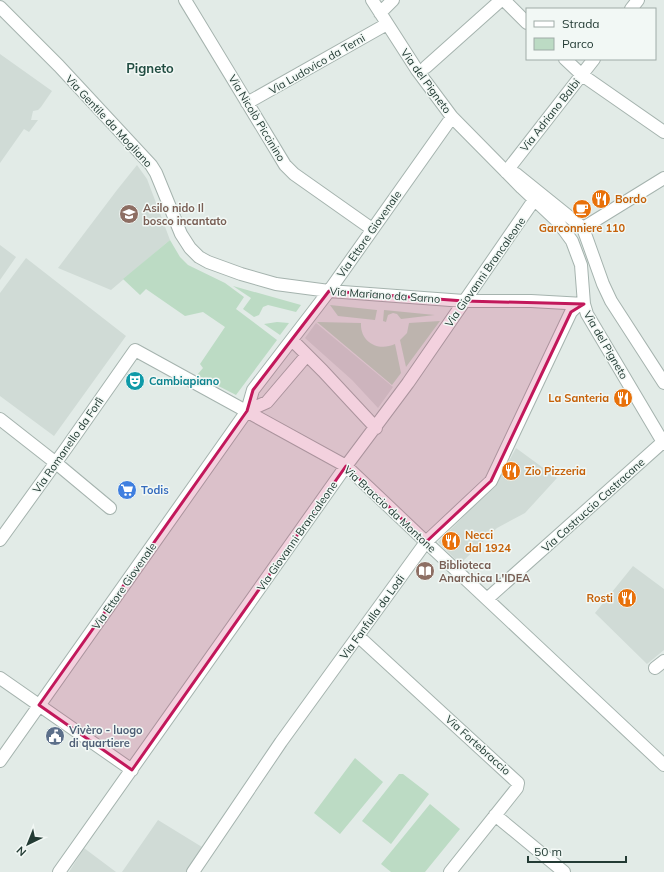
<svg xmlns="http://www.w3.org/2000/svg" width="664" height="872" font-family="Mulish,sans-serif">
  <rect width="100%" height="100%" fill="#e2ebe7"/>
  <!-- built -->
  <path fill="#d0dbd6" d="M0,54L52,91L41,107L38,110L33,111L31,120H38L29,132L24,129L0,163Z
    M137,165L147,179L170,240L111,290L58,268L117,190Z
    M0,245L16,257L0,280Z
    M26,258L126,336L54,436L0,396V293Z
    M316,323L393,387L378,408L352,380L305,338Z
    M516,448L557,478L525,513L497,528L460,564L438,542L497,483Z
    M633,566L664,589V650L647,664L595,613Z
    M158,820L202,847L186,872H122Z
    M84,848L116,872H69Z"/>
  <!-- green -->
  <path fill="#bcdbc4" d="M170,240L180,257L188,265L225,283L244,297L236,309L277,340L236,395L197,375L203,368L200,364L225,327L203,312L185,316L146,289L140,295L123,279Z
    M233,286L301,305L296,312L268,305L263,307L259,315L254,317L243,309L251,298Z
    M330,305L377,310L375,320L338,316Z
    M384,310L435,315L401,319L397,314L393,313L388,315L386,322L383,321Z
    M440,321L406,367L400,340L407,333L409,323Z
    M277,322L289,323L280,335L264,324Z
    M317,322L361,323C360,342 378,352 395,344L401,373L392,385Z
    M355,758L383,782L340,834L314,813Z
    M399,774H403L429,794L391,844L362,821Z
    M430,804L460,829L425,872H391L381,864Z"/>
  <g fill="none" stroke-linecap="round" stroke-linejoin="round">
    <defs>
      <path id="minor" d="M185,0L285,165L294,174L372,229
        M372,0L417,70L452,117L522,188L557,221L564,230L572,241L581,265L584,304L587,314L664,444
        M504,0L527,23
        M0,7L59,66L151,165L156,173L181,234L190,248L199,257L208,262L241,274L276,284L329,291L464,301H531L584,304
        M631,9L638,0
        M380,13L393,0
        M565,59L582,75L664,132
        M594,59L506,172L516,174L583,228L603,284L611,301L664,383
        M426,67L501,0
        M247,103L387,24
        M583,228L664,178
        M292,340L323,371L376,428
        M247,411L267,402L307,355
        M0,419L56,463L110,508
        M0,540L67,447L135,350L346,466L426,542L664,765
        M487,599L664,441
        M358,636L518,783L517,788L450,872
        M655,668L664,661
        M0,678L132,770
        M0,761L247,411L253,390L329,291L452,117
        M495,815L564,872
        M59,872L346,466L408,383L534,200
        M193,872L281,742L426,542L491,481L571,312L576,307L584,304"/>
    </defs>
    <!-- minor casing -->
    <use href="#minor" stroke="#a5b3ae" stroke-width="14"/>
    <!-- minor -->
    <use href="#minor" stroke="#fff" stroke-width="12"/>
  </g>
  <!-- marked area -->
  <path fill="#c2185b" fill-opacity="0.2" stroke="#c2185b" stroke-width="3" stroke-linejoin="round" d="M329,291L464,301L584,304L571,312L491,481L426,542L346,466L132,770L39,705L247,411L253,390Z"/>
  <!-- icons -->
  <defs>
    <symbol id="restaurant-disc" viewBox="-11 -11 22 22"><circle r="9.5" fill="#e8710a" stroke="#f2f8f5"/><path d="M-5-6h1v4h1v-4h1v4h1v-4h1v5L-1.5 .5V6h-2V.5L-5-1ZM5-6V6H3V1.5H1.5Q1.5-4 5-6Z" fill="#fff"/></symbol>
    <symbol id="cafe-disc" viewBox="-11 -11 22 22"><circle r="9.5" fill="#e8710a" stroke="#f2f8f5"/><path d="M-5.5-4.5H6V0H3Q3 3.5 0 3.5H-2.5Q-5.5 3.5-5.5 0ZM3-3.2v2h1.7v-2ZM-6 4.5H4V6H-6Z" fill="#fff"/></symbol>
    <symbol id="school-disc" viewBox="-11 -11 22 22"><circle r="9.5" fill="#8d6e63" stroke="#f2f8f5"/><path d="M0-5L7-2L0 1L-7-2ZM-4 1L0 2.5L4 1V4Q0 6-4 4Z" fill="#fff"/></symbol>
    <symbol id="theatre-disc" viewBox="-11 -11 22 22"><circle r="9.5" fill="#0f9aa8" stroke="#f2f8f5"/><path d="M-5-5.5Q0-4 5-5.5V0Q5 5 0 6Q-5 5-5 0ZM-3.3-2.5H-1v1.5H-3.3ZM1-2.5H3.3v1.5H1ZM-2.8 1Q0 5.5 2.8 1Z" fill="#fff"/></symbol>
    <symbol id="supermarket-disc" viewBox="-11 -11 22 22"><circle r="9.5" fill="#3f7fe0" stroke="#f2f8f5"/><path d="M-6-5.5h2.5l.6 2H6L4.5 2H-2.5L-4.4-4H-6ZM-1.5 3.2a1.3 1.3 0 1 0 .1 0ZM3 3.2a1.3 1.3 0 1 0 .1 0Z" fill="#fff"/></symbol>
    <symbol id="library-disc" viewBox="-11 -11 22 22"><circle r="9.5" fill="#8d6e63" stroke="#f2f8f5"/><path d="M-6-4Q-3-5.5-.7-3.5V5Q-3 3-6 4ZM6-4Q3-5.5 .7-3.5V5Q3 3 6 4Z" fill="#fff"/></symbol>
    <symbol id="civic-disc" viewBox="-11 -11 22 22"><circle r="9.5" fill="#5c6f8a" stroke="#f2f8f5"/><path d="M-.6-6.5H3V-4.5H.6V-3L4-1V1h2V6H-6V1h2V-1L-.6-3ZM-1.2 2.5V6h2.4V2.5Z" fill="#fff"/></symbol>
  </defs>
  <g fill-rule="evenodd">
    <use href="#restaurant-disc" x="590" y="188" width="22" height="22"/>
    <use href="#cafe-disc" x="571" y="198" width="22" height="22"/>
    <use href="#school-disc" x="118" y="203" width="22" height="22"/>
    <use href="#theatre-disc" x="124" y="370" width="22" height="22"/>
    <use href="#restaurant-disc" x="612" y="387" width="22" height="22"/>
    <use href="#restaurant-disc" x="500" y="460" width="22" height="22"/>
    <use href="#supermarket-disc" x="116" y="479" width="22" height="22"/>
    <use href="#restaurant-disc" x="440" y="530" width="22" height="22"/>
    <use href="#library-disc" x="414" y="560" width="22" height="22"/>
    <use href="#restaurant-disc" x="616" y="587" width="22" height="22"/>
    <use href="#civic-disc" x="44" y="725" width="22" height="22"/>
  </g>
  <g text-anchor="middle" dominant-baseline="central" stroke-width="3" stroke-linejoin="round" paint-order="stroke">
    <!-- street labels -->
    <g font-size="11" fill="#233b34" stroke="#f2f8f5">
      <text transform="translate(317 64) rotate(-30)">Via Ludovico da Terni</text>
      <text transform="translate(426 81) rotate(54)">Via del Pigneto</text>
      <text transform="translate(550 115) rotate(-52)">Via Adriano Balbi</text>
      <text transform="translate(257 118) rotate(59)">Via Nicolò Piccinino</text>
      <text transform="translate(109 121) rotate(47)">Via Gentile da Mogliano</text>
      <text transform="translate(369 234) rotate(-55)">Via Ettore Giovenale</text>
      <text transform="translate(485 272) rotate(-55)">Via Giovanni Brancaleone</text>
      <text transform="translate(385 295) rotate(4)">Via Mariano da Sarno</text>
      <text transform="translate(606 345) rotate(60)">Via del Pigneto</text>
      <text transform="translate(68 445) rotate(-55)">Via Romanello da Forlì</text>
      <text transform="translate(593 505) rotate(-42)">Via Castruccio Castracane</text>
      <text transform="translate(390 509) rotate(43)">Via Braccio da Montone</text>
      <text transform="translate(297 536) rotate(-55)">Via Giovanni Brancaleone</text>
      <text transform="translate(124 586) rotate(-55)">Via Ettore Giovenale</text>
      <text transform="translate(372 617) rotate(-54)">Via Fanfulla da Lodi</text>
      <text transform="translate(478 745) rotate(42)">Via Fortebraccio</text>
    </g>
    <!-- food labels -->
    <g font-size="11" font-weight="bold" fill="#c56008" stroke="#f2f8f5" text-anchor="start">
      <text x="615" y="199">Bordo</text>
      <text x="582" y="228" text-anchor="middle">Garconniere 110</text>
      <text x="609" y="398" text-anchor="end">La Santeria</text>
      <text x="525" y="471">Zio Pizzeria</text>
      <text x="465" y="535">Necci<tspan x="465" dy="13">dal 1924</tspan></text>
      <text x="613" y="598" text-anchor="end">Rosti</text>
    </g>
    <!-- education labels -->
    <g font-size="11" font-weight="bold" fill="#785e54" stroke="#f2f8f5" text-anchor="start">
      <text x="143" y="208">Asilo nido Il<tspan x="143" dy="13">bosco incantato</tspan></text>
      <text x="439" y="565">Biblioteca<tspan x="439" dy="13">Anarchica L'IDEA</tspan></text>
    </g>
    <!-- culture labels -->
    <g font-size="11" font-weight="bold" fill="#0d838f" stroke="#f2f8f5" text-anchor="start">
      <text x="149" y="381">Cambiapiano</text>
    </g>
    <!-- shop labels -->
    <g font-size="11" font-weight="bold" fill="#366cbe" stroke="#f2f8f5" text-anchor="start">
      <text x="141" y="490">Todis</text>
    </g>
    <!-- service labels -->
    <g font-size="11" font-weight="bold" fill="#4e5e75" stroke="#f2f8f5" text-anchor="start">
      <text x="69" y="730">Vivèro - luogo<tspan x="69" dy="13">di quartiere</tspan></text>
    </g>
    <!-- quarter labels -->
    <g font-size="13" font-weight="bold" fill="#204c41" stroke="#f2f8f5">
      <text x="150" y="68">Pigneto</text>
    </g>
  </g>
  <!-- legend -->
  <rect x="526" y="8" width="130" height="52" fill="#f2f8f5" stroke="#9faca8"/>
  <rect x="534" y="21" width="20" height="6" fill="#ffffff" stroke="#9faca8"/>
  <text x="562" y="28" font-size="12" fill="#233b34">Strada</text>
  <rect x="534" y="38" width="20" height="12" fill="#bcdbc4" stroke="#9faca8"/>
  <text x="562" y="48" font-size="12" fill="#233b34">Parco</text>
  <!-- north arrow -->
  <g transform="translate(28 844) rotate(223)" stroke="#f2f8f5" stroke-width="3" paint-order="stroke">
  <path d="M0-3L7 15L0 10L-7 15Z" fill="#233b34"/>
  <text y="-6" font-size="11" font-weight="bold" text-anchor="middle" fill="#233b34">N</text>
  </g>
  <!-- scale -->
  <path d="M528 856v6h98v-6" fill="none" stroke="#233b34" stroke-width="2"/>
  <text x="534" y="856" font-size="12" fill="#233b34" stroke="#f2f8f5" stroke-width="3" paint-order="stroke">50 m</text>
</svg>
